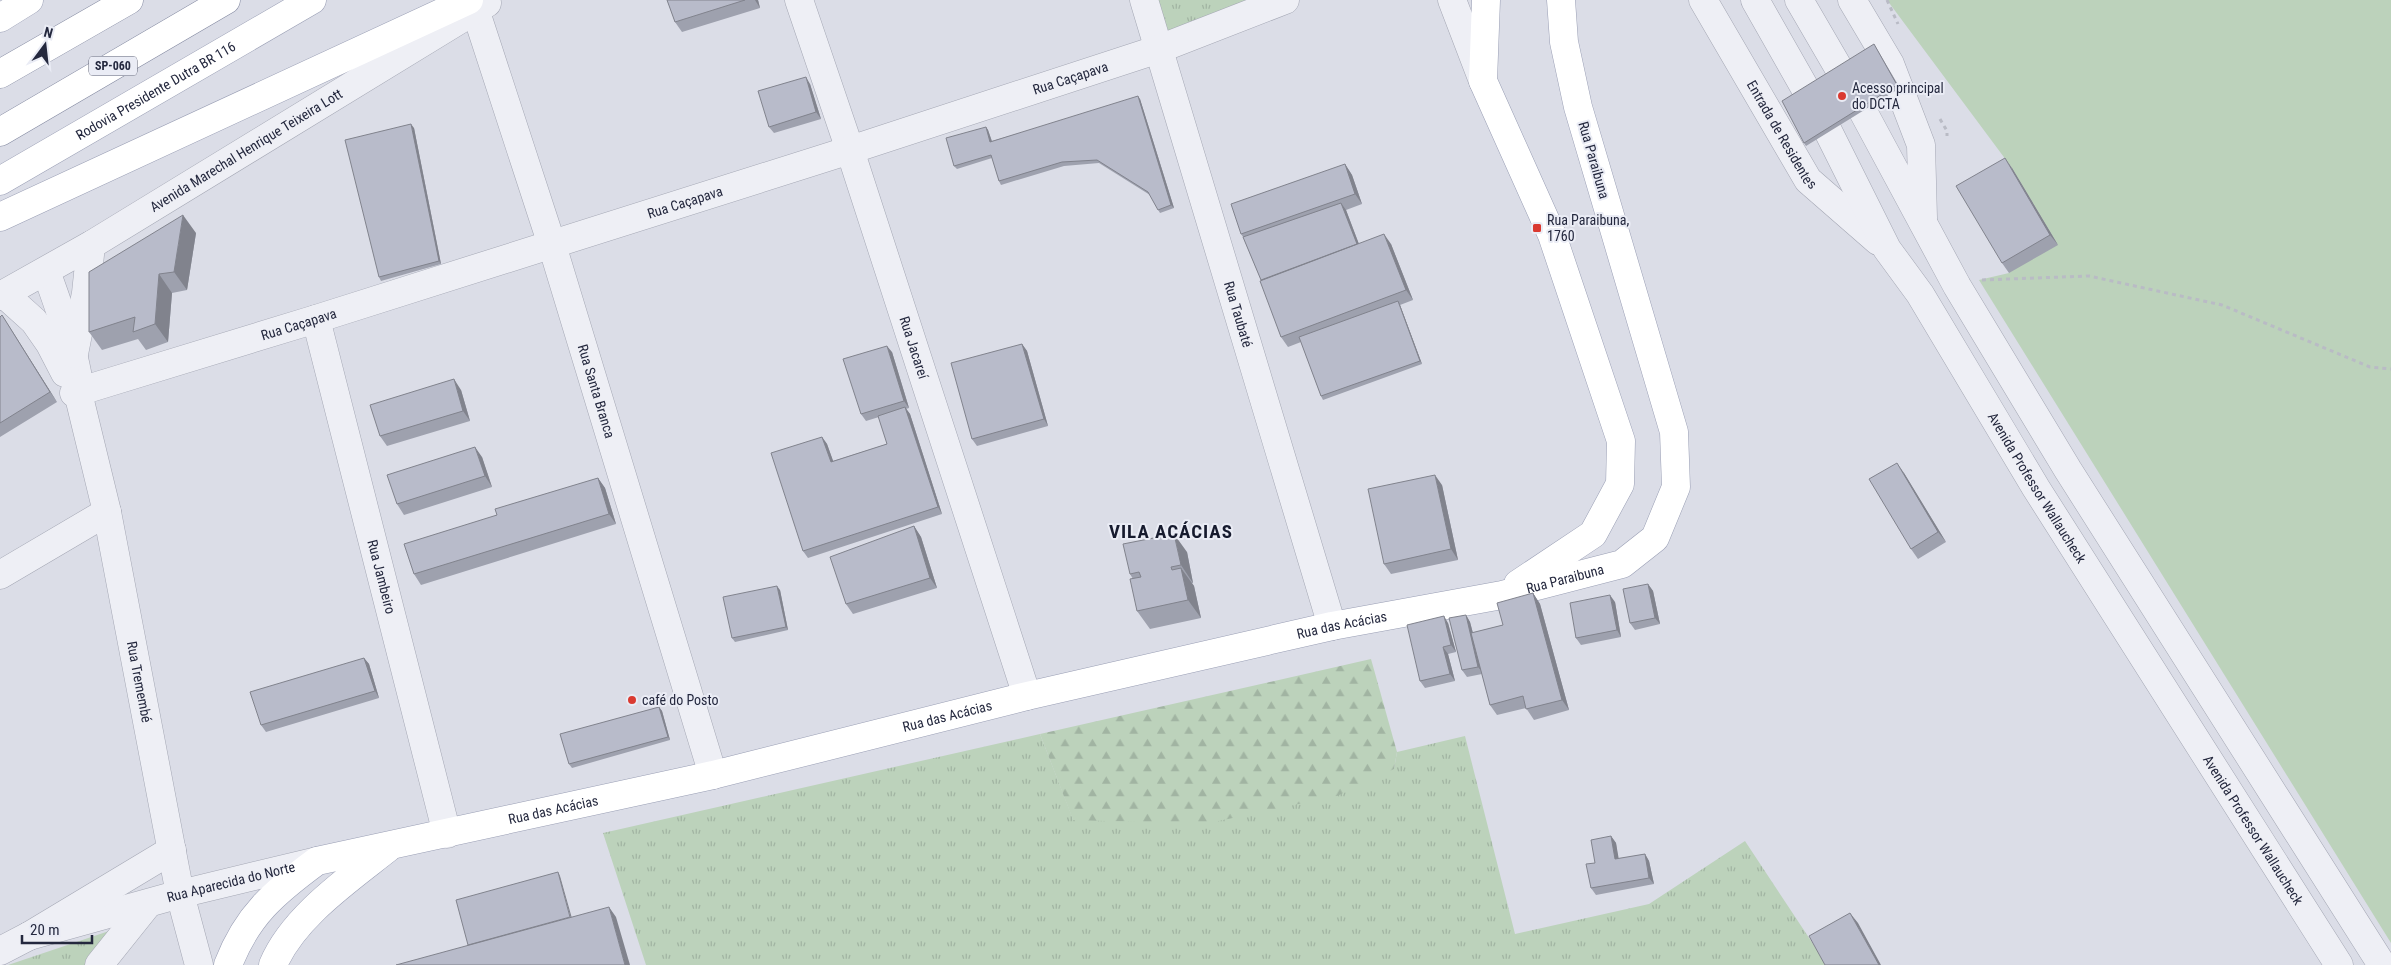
<svg xmlns="http://www.w3.org/2000/svg" width="2391" height="965" font-family="'Roboto Condensed',sans-serif">
  <defs>
    <pattern id="grass-tufts" width="24" height="20" patternUnits="userSpaceOnUse" patternTransform="scale(1.25)"><rect width="24" height="20" fill="#bcd2bb"/><path d="M3 7l-1-3M5 7V3M7 7l1-3M15 17l-1-3M17 17v-4M19 17l1-3" fill="none" stroke="#a1b4a2"/></pattern>
    <pattern id="forest-firs" width="22" height="20" patternUnits="userSpaceOnUse" patternTransform="scale(1.25)"><rect width="22" height="20" fill="#bcd2bb"/><path d="M5 1l3.5 6h-7zM16 11l3.5 6h-7z" fill="#a1b4a2"/></pattern>
  </defs>
  <rect width="100%" height="100%" fill="#dbdde7"/>
  <!-- grass -->
  <path fill="url(#grass-tufts)" d="M1158,0H1268L1169,35Z
    M1040,734L1073,819L1394,769L1397,752L1465,736L1515,934L1649,904L1745,841L1827,965H646L603,833Z
    M115,929L87,965H8Z"/>
  <!-- forest -->
  <path fill="url(#forest-firs)" d="M1371,659L1397,752L1394,769L1337,796L1204,824L1073,820L1040,734Z"/>
  <!-- green -->
  <path fill="#bcd2bb" d="M1887,0H2391V943L1979,280L2009,273L2012,168Z"/>
  <g fill="none" stroke-linecap="round" stroke-linejoin="round">
    <defs>
      <g id="minor">
        <path id="s1" d="M799,0L850,150L1027,696"/>
        <path id="s2" d="M1144,0L1332,626"/>
        <path d="M1452,0L1483,81"/>
        <path id="s3" d="M1703,0L1808,180L1878,241"/>
        <path id="s4" d="M1755,0L1818,111L1887,249L1920,294L2036,488L2339,965"/>
        <path d="M1799,0L1852,91L1957,286L2068,470L2382,965"/>
        <path d="M1852,0L1890,64L1921,145L1923,218"/>
        <path id="s5" d="M475,9L552,245L713,775"/>
        <path id="s6" d="M46,271C58,304 81,367 80,401L107,512L180,894L199,965"/>
        <path d="M4,294L34,321L50,344L65,373"/>
        <path id="s7" d="M0,296L91,245L487,3"/>
        <path id="s8" d="M316,319L447,834"/>
        <path d="M74,354L86,293L91,245"/>
        <path id="s9" d="M74,393L316,319L850,150L1159,49L1285,0"/>
        <path d="M0,575L107,512"/>
        <path id="s10" d="M29,936L180,894L317,861"/>
        <path d="M0,951L29,936L172,850"/>
        <path d="M99,965L147,905"/>
      </g>
      <g id="major">
        <path d="M1486,0L1483,81L1552,235L1621,441L1620,484L1593,534L1518,584"/>
        <path d="M0,18L29,0"/>
        <path id="s11" d="M0,181L312,0"/>
        <path d="M0,217L469,0"/>
        <path id="s12" d="M228,965C247,915 275,892 317,861L713,775L1027,696L1332,626L1502,595L1622,564L1655,538L1676,487L1674,432L1578,107L1564,42L1561,0"/>
        <path d="M273,965C293,917 349,879 388,848"/>
      </g>
      <path id="highway" d="M0,74L129,0
        M0,132L226,0"/>
    </defs>
    <!-- minor casing -->
    <use href="#minor" stroke="#a4a7b4" stroke-width="29"/>
    <!-- major casing -->
    <use href="#major" stroke="#999eb4" stroke-width="29"/>
    <!-- highway casing -->
    <use href="#highway" stroke="#81879f" stroke-width="29"/>
    <!-- path -->
    <path stroke="#b9bbc5" stroke-width="3" stroke-dasharray="4 4" stroke-linecap="butt" d="M1887,0L1898,24
      M1940,119L1947,131V136
      M1982,280L2089,276L2222,305L2370,367L2391,369"/>
    <!-- minor -->
    <use href="#minor" stroke="#eeeff5" stroke-width="28"/>
    <!-- major -->
    <use href="#major" stroke="#fff" stroke-width="28"/>
    <!-- highway -->
    <use href="#highway" stroke="#fff" stroke-width="28"/>
  </g>
  <!-- wall -->
  <path fill="#9ea1ae" d="M667,0H758L760,8L682,32L675,22Z
    M1874,44L1900,88L1806,146L1804,143Z
    M810,84L821,119L774,133L769,127Z
    M1140,99L1174,208L1160,213L1150,195L1099,163L1064,166L1001,185L999,181L992,158L957,169L954,166L986,127L988,130L992,141Z
    M414,128L441,264L381,281L379,277Z
    M1345,164L1352,175L1362,204L1346,210L1359,244H1391L1413,300L1400,305L1422,364L1323,400L1321,396L1301,342L1288,347L1281,337L1261,280L1243,237L1241,234Z
    M2012,168L2058,245L2009,273L2002,263Z
    M196,233L187,290L172,293L168,342L146,350L138,339L102,350L89,332Z
    M0,317L9,326L57,402L0,437Z
    M1022,344L1027,351L1048,426L977,446L972,439Z
    M892,352L909,408L906,409L910,414L942,514L808,558L803,551L822,437L827,444L833,461L887,444L879,417L866,421L861,414Z
    M461,390L470,421L387,446L380,436Z
    M482,457L492,487L404,515L397,504Z
    M1904,473L1946,542L1918,559L1911,549Z
    M598,478L605,488L616,524L421,585L414,574L497,515Z
    M1442,485L1458,560L1391,574L1384,564Z
    M914,526L921,537L937,588L853,614L846,604Z
    M1187,552L1193,583H1192L1194,586L1201,618L1150,629L1137,611L1133,579L1130,574Z
    M1648,584L1653,591L1660,624L1635,630L1630,623Z
    M780,590L788,630L735,642L732,638Z
    M1533,593L1540,604L1569,710L1534,720L1526,708L1497,715L1490,705L1482,674L1467,677L1462,670L1466,615L1470,622L1473,633L1503,625Z
    M1615,602L1621,637L1581,645L1576,638Z
    M1448,623L1456,652L1448,654L1455,681L1425,688L1420,681Z
    M364,658L369,664L379,698L266,732L261,725Z
    M659,707L662,711L670,740L572,768L569,764Z
    M1611,836L1616,843L1618,859L1645,854L1649,861L1654,884L1596,895L1591,888L1595,863Z"/>
  <!-- shaded-wall -->
  <path fill="#81838d" d="M755,0H758L760,8Z
    M806,77L810,84L821,119L816,112Z
    M1138,96L1140,99L1174,208L1171,205Z
    M411,124L414,128L441,264L439,261Z
    M986,127L988,130L993,145L990,142Z
    M2005,158L2012,168L2058,245L2050,235Z
    M1345,164L1352,175L1362,204L1355,194Z
    M1341,203L1346,210L1363,255L1358,248Z
    M183,215L196,233L187,290L174,272Z
    M1384,234L1391,244L1413,300L1406,290Z
    M159,274L172,293L168,342L155,324Z
    M1398,301L1400,305L1422,364L1420,361Z
    M2,315L9,326L57,402L50,392Z
    M1022,344L1027,351L1048,426L1044,419Z
    M887,346L892,352L909,408L904,401Z
    M454,379L461,390L470,421L463,411Z
    M905,407L910,414L942,514L938,507Z
    M822,437L827,444L836,469L831,462Z
    M475,447L482,457L492,487L485,476Z
    M1897,463L1904,473L1946,542L1938,532Z
    M1435,475L1442,485L1458,560L1451,549Z
    M598,478L605,488L616,524L609,514Z
    M914,526L921,537L937,588L930,578Z
    M1174,534L1187,552L1193,583L1181,565Z
    M1181,568L1194,586L1201,618L1188,600Z
    M1648,584L1653,591L1660,624L1655,618Z
    M777,586L780,590L788,630L786,627Z
    M1533,593L1540,604L1569,710L1562,700Z
    M1610,595L1615,602L1621,637L1617,630Z
    M1466,615L1470,622L1483,673L1478,667Z
    M1444,616L1448,623L1456,652L1451,645Z
    M1443,647L1448,654L1455,681L1450,674Z
    M364,658L369,664L379,698L375,691Z
    M659,707L662,711L670,740L668,737Z
    M1611,836L1616,843L1620,866L1615,859Z
    M1645,854L1649,861L1654,884L1649,878Z
    M558,872L560,876L573,922L571,919Z
    M609,907L616,917L630,965H625Z
    M1850,913L1858,923L1881,965H1879Z"/>
  <!-- building -->
  <path fill="#b8bbca" stroke="#81838d" d="M667,0H745L675,22Z
    M1874,44L1897,85L1804,143L1782,101Z
    M806,77L816,112L769,127L758,91Z
    M1138,96L1171,205L1158,210L1148,192L1097,160L1062,162L999,181L991,155L954,166L946,138L986,127L990,142Z
    M411,124L439,261L379,277L345,140Z
    M2005,158L2050,235L2002,263L1956,186Z
    M1345,164L1355,194L1241,234L1231,204Z
    M1341,203L1357,244L1261,280L1243,237Z
    M183,215L174,272L159,274L155,324L133,332L135,317L89,332V272Z
    M1384,234L1406,290L1281,337L1260,281Z
    M1398,301L1420,361L1321,396L1299,337Z
    M2,315L50,392L0,423V317Z
    M1022,344L1044,419L972,439L951,363Z
    M887,346L904,401L861,414L843,359Z
    M454,379L463,411L380,436L370,405Z
    M905,407L938,507L803,551L771,453L822,437L831,462L887,444L878,416Z
    M475,447L485,476L397,504L387,475Z
    M1897,463L1938,532L1911,549L1869,479Z
    M1435,475L1451,549L1384,564L1368,489Z
    M598,478L609,514L414,574L404,544L497,515L495,509Z
    M914,526L930,578L846,604L830,557Z
    M1174,534L1181,565L1171,567L1172,570L1181,568L1188,600L1137,611L1130,579L1141,577L1139,572L1130,574L1123,544Z
    M1648,584L1655,618L1630,623L1623,589Z
    M777,586L786,627L732,638L723,597Z
    M1533,593L1562,700L1526,709L1523,696L1490,705L1471,633L1503,625L1497,603Z
    M1610,595L1617,630L1576,638L1570,603Z
    M1466,615L1478,667L1462,670L1449,618Z
    M1444,616L1451,645L1443,647L1450,674L1420,681L1407,625Z
    M364,658L375,691L261,725L250,692Z
    M659,707L668,737L569,764L560,734Z
    M1611,836L1615,859L1645,854L1649,878L1591,888L1586,864L1595,863L1591,840Z
    M558,872L570,917L468,945L456,900Z
    M609,907L625,965H396Z
    M1850,913L1879,965H1825L1809,936Z"/>
  <!-- markers -->
  <g fill="#da3a31" stroke="#eaecf5" stroke-width="2">
    <circle cx="1842" cy="96" r="5"/>
    <rect x="1532" y="223" width="10" height="10" rx="2.5"/>
    <circle cx="632" cy="700" r="5"/>
  </g>
  <g text-anchor="middle" dominant-baseline="central" stroke-width="4" stroke-linejoin="round" paint-order="stroke">
    <!-- shield labels -->
    <rect fill="#eaecf5" stroke="#5f6375" stroke-width="1" x="89" y="56.5" width="48" height="19" rx="4"/>
    <g font-size="12" font-weight="bold" fill="#24283e">
      <text x="113" y="66">SP-060</text>
    </g>
    <!-- street labels -->
    <g font-size="14" fill="#24283e" stroke="#eaecf5">
      <text stroke="none"><textPath href="#s9" startOffset="1045">Rua Caçapava</textPath></text>
      <text stroke="none"><textPath href="#s11" startOffset="180">Rodovia Presidente Dutra BR 116</textPath></text>
      <text stroke="none"><textPath href="#s3" startOffset="156">Entrada de Residentes</textPath></text>
      <text stroke="none"><textPath href="#s7" startOffset="286">Avenida Marechal Henrique Teixeira Lott</textPath></text>
      <text transform="translate(1594 160) rotate(74)">Rua Paraibuna</text>
      <text stroke="none"><textPath href="#s9" startOffset="640">Rua Caçapava</textPath></text>
      <text stroke="none"><textPath href="#s2" startOffset="328">Rua Taubaté</textPath></text>
      <text stroke="none"><textPath href="#s9" startOffset="235">Rua Caçapava</textPath></text>
      <text stroke="none"><textPath href="#s1" startOffset="366">Rua Jacareí</textPath></text>
      <text stroke="none"><textPath href="#s5" startOffset="401">Rua Santa Branca</textPath></text>
      <text stroke="none"><textPath href="#s4" startOffset="564">Avenida Professor Wallaucheck</textPath></text>
      <text stroke="none"><textPath href="#s8" startOffset="266">Rua Jambeiro</textPath></text>
      <text stroke="none"><textPath href="#s12" startOffset="1419">Rua Paraibuna</textPath></text>
      <text stroke="none"><textPath href="#s12" startOffset="1191">Rua das Acácias</textPath></text>
      <text stroke="none"><textPath href="#s6" startOffset="422">Rua Tremembé</textPath></text>
      <text stroke="none"><textPath href="#s12" startOffset="786">Rua das Acácias</textPath></text>
      <text stroke="none"><textPath href="#s12" startOffset="381">Rua das Acácias</textPath></text>
      <text stroke="none"><textPath href="#s4" startOffset="969">Avenida Professor Wallaucheck</textPath></text>
      <text stroke="none"><textPath href="#s10" startOffset="209">Rua Aparecida do Norte</textPath></text>
    </g>
    <!-- poi labels -->
    <g font-size="14" fill="#24283e" stroke="#eaecf5" text-anchor="start">
      <text x="1852" y="88">Acesso principal<tspan x="1852" dy="16">do DCTA</tspan></text>
      <text x="1547" y="220">Rua Paraibuna,<tspan x="1547" dy="16">1760</tspan></text>
      <text x="642" y="700">café do Posto</text>
    </g>
    <!-- district labels -->
    <g font-size="19" font-weight="bold" letter-spacing="1" fill="#161a2e" stroke="#eaecf5">
      <text x="1171" y="531">VILA ACÁCIAS</text>
    </g>
  </g>
  <!-- north arrow -->
  <g transform="translate(45 45) rotate(15)" stroke="#eaecf5" stroke-width="4" paint-order="stroke">
  <path d="M0-4L9 19L0 12L-9 19Z" fill="#24283e"/>
  <text y="-8" font-size="14" font-weight="bold" text-anchor="middle" fill="#24283e">N</text>
  </g>
  <!-- scale -->
  <path d="M22 935v8h70v-8" fill="none" stroke="#24283e" stroke-width="2.5"/>
  <text x="30" y="935" font-size="15" fill="#24283e" stroke="#eaecf5" stroke-width="4" paint-order="stroke">20 m</text>
</svg>
